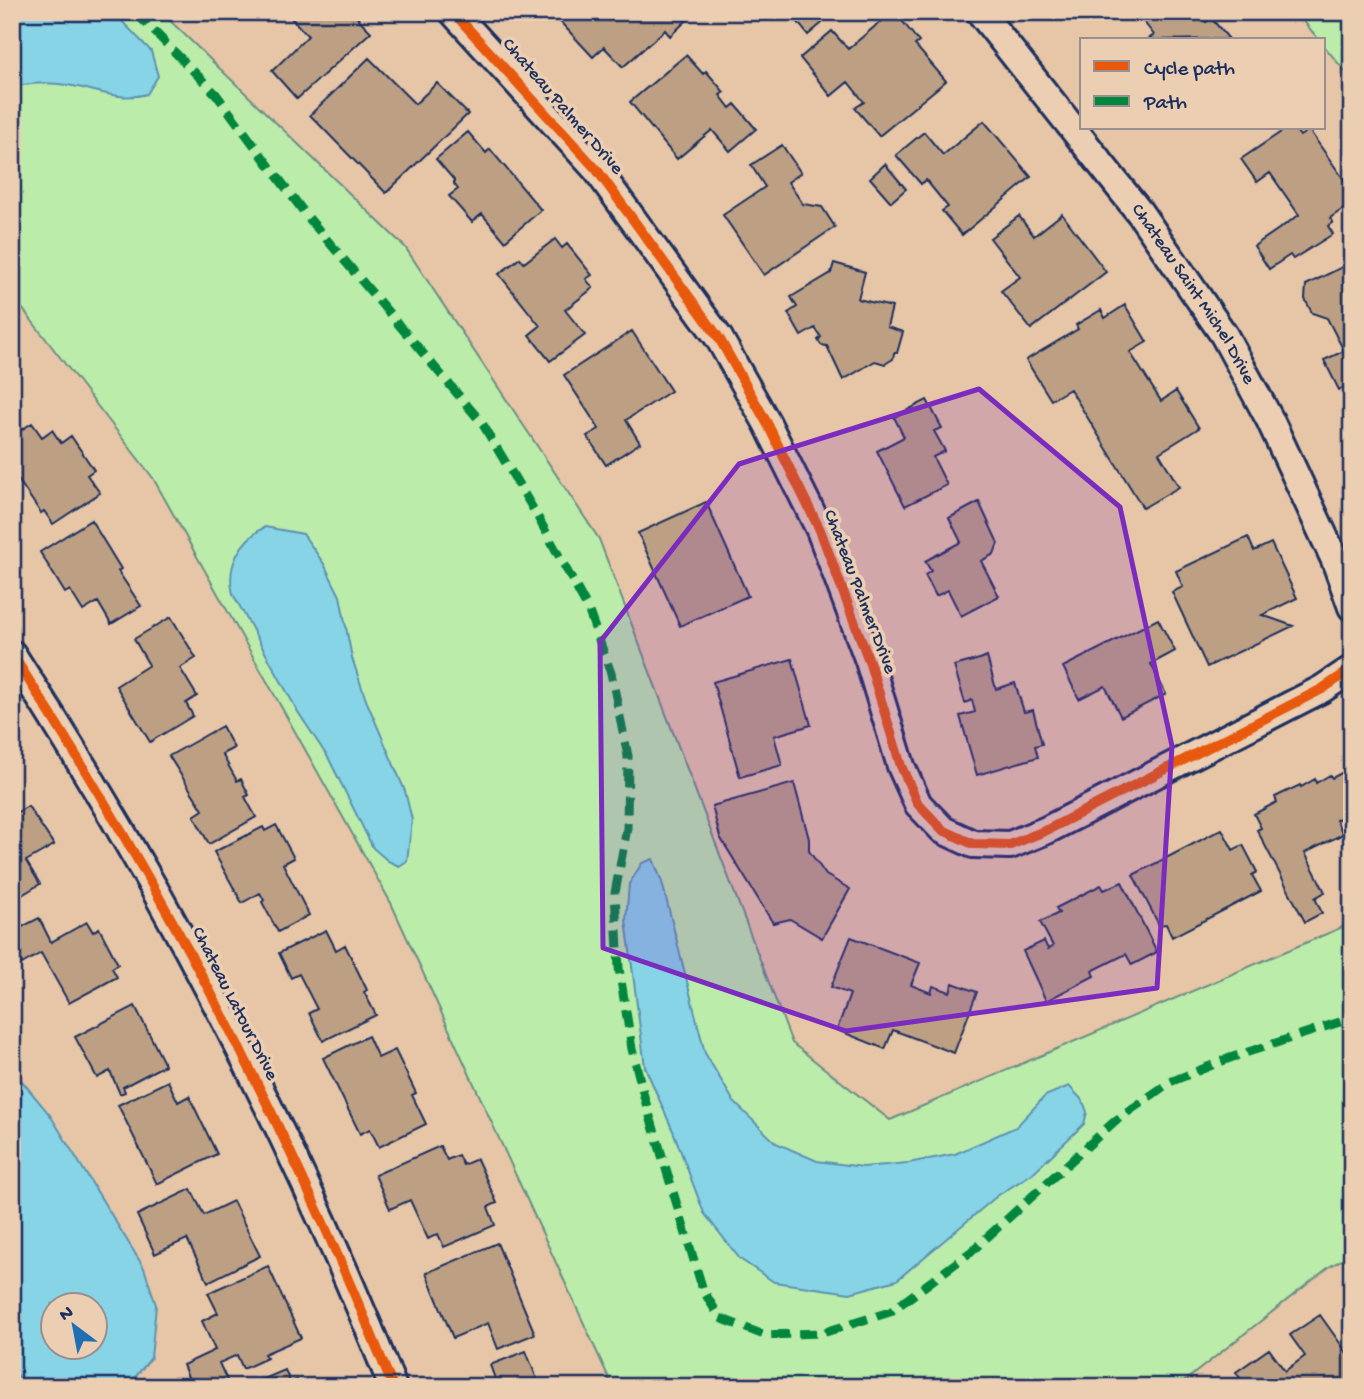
<svg xmlns="http://www.w3.org/2000/svg" width="1364" height="1399" font-family="'Gochi Hand',sans-serif">
  <rect width="100%" height="100%" fill="#e6c6a6"/>
  <filter id="ink" filterUnits="userSpaceOnUse"><feTurbulence type="fractalNoise" baseFrequency=".0143" numOctaves="2"/><feDisplacementMap in="SourceGraphic" scale="14" xChannelSelector="R" yChannelSelector="G"/><feConvolveMatrix kernelMatrix="1 2 1 2 8 2 1 2 1" color-interpolation-filters="sRGB"/></filter>
  <g filter="url(#ink)">
    <!-- green -->
    <path fill="#bcecaa" stroke="#6c8e84" stroke-width="2" d="M12,12H161L405,247L599,539L792,1043L890,1120L1352,923V1254L1329,1267L1177,1387H613L391,903L153,478L12,295Z
      M1296,12H1352V80L1324,46V40H1319Z"/>
    <!-- water -->
    <path fill="#88d4e7" stroke="#5c92b0" stroke-width="2" fill-rule="evenodd" d="M12,12H113L151,51L158,76L147,94C119,102 95,89 67,85C48,82 30,83 12,87Z
      M265,527L303,534L324,564L340,596L352,658L366,700L405,791L412,820L407,861L399,866L388,861L373,848L329,759L298,712L233,594C226,566 240,540 265,527Z
      M653,859L662,882L705,1053L734,1102L776,1143L817,1161L863,1167L908,1163L955,1154L1016,1127L1045,1096L1069,1086L1083,1101L1087,1112L1084,1124L1033,1173L997,1196L897,1280L850,1293L774,1282L740,1259L704,1213L673,1131L645,1067L626,920L629,884L642,863Z
      M12,1069L50,1115L144,1268L156,1305L151,1358L127,1387H31L24,1383L12,1369ZM94,1304V1346H52V1304Z"/>
    <!-- building -->
    <path fill="#bda083" stroke="#1b2f5e" stroke-width="2" d="M288,12H352L371,32L297,99L272,71L308,36L291,18L293,17Z
      M551,12H684L688,19L670,36L665,30L623,67L604,47L593,57Z
      M790,12H835L808,35Z
      M892,12H895L919,42L915,45L946,81L879,136L855,108L864,102L848,82L831,96L800,58L832,31L848,49Z
      M1136,12H1198L1206,22L1211,18L1229,39L1147,40L1154,35Z
      M686,55L703,74L706,71L724,92L720,95L730,108L735,104L756,129L730,151L712,130L677,159L630,102Z
      M369,58L415,104L437,83L468,114L386,193L310,115Z
      M984,121L1031,177L962,235L942,211L948,207L926,180L921,184L896,155L924,132L943,155Z
      M1287,128H1294L1300,136L1309,130L1347,184L1352,192V203L1330,218L1333,222L1328,226L1333,234L1293,259L1290,255L1269,269L1254,246L1299,215L1270,173L1257,182L1241,159Z
      M468,132L486,153L490,149L541,210L505,241L482,214L472,222L449,196L458,189L454,184V180L436,159Z
      M782,145L801,173L788,182L803,204L822,207L835,227L764,275L723,215L765,187L751,165Z
      M885,164L906,189L891,202L870,178Z
      M1062,214L1106,272L1031,329L1001,291L1020,277L990,238L1019,216L1034,236Z
      M555,239L562,248L567,244L592,275L586,279L593,288L565,310L585,335L550,361L529,335L540,326L499,274L520,258L524,263Z
      M1352,262V383L1339,390L1324,360L1344,351L1327,318L1312,313L1305,299L1306,285Z
      M834,263L865,272L858,299L892,307L887,327L903,332L897,353H894L893,359L885,364L875,361L843,380L827,346L821,345L818,340L821,337L815,328L801,336L788,313L797,307L791,297L831,273Z
      M1125,305L1147,342L1130,352L1161,401L1176,391L1199,428L1159,453L1179,487L1143,508L1070,389L1051,400L1026,360L1078,329L1076,325L1101,310L1105,318Z
      M632,331L671,391L626,420L640,443L606,465L587,436L599,429L564,375Z
      M12,396L20,406L12,412Z
      M927,400L942,428L934,431L945,451L933,457L947,485L905,506L877,451L904,437L894,417Z
      M32,423L42,437L52,430L61,443L71,436L94,470L87,475L100,493L53,524L44,511L41,513L17,478L12,481V436Z
      M706,502L748,596L680,626L638,533Z
      M979,502L998,543L994,554L981,561L999,596L961,616L948,590L936,596L925,575L931,571L925,561L961,542L949,518Z
      M91,520L121,569L118,571L141,606L111,624L98,602L83,611L70,590L65,593L40,552Z
      M1248,537L1254,551L1271,543L1297,598L1262,615L1293,626L1207,667L1172,592L1183,587L1176,571Z
      M171,617L196,658L180,668L197,696L186,703L193,716L150,742L116,686L149,665L134,639Z
      M1158,619L1175,651L1151,664L1166,694L1121,717L1105,686L1079,699L1063,667Z
      M987,657L996,689L1015,683L1024,712L1033,710L1042,744L1035,746L1038,757L977,775L960,716L975,712L972,700L965,703L954,666Z
      M792,659L811,725L774,736L782,765L740,777L713,682Z
      M222,726L234,748L222,754L237,781L241,779L249,795L245,797L256,817L209,844L194,816L203,810L169,756Z
      M1349,769L1352,774V812L1336,820L1343,834L1305,853L1325,892L1315,898L1322,913L1305,922L1257,830L1261,828L1254,814L1277,802L1275,797L1300,785L1301,787L1315,779L1316,783L1330,775L1332,778Z
      M794,783L809,839V851L826,875L850,889L822,938L790,919L773,923L720,837L712,806Z
      M28,806L54,845L26,861L40,884L12,901V815Z
      M276,825L294,858L283,864L309,915L278,932L262,902L264,900L260,893L242,903L214,852L263,827L265,831Z
      M1222,829L1233,850L1243,845L1257,872L1252,875L1261,891L1172,937L1166,924L1159,925L1133,875Z
      M1122,882L1157,952L1132,965L1126,954L1092,971L1094,976L1046,1001L1023,951L1044,941L1048,949L1053,946L1040,922L1059,913L1056,908L1101,885L1104,890Z
      M39,918L51,942L87,922L93,932L99,928L118,964L112,968L117,977L69,1003L41,953L22,964L18,957L12,960V932Z
      M326,930L336,950L345,945L367,990L364,992L376,1015L323,1041L309,1013L317,1009L299,974L291,978L279,953Z
      M851,937L920,963L911,985L931,993L933,986L950,992L953,983L977,992L954,1053L893,1030L885,1049L837,1030L850,994L831,987Z
      M135,1006L165,1065L123,1087L125,1092L120,1094L110,1071L97,1078L75,1037Z
      M368,1036L378,1058L395,1050L416,1093L412,1095L426,1124L379,1147L370,1129L360,1134L323,1058Z
      M168,1081L178,1102L189,1096L217,1154L157,1184L118,1105Z
      M440,1146L447,1160L458,1155L463,1165L477,1159L497,1203L488,1207L495,1225L444,1247L438,1234L428,1239L410,1200L390,1209L375,1175Z
      M191,1189L204,1215L233,1201L260,1256L208,1282L187,1239L155,1254L137,1215Z
      M497,1243L535,1334L498,1349L488,1323L453,1338L426,1273Z
      M268,1266L301,1338L264,1354L267,1358L243,1369L237,1355L219,1363L230,1387H192L183,1365L215,1350L202,1321L218,1313L208,1293Z
      M1320,1315L1352,1360V1387H1246L1236,1372L1269,1349L1285,1371L1305,1356L1290,1335Z
      M526,1351L540,1387H498L490,1365Z
      M285,1370L290,1382L297,1380L300,1387H255L254,1383Z"/>
    <g fill="none" stroke-linecap="round" stroke-linejoin="round">
      <defs>
        <g id="minor">
          <path d="M453,12L597,170L719,338L767,423L820,530L869,661L901,766L918,804L943,830L973,844L1010,845L1047,830L1322,689L1352,669"/>
          <path id="s1" d="M980,12L1140,213L1224,335L1270,420L1335,560L1352,607"/>
          <path d="M12,654C162,884 290,1131 393,1387"/>
        </g>
      </defs>
      <!-- minor casing -->
      <use href="#minor" stroke="#1b2f5e" stroke-width="32"/>
      <!-- minor -->
      <use href="#minor" stroke="#eccfb3" stroke-width="26"/>
      <!-- quiet -->
      <path stroke="#00873e" stroke-width="9" stroke-dasharray="18 9" stroke-linecap="butt" d="M135,12L216,94L306,215L482,423L535,512L588,609L611,673L628,756L627,828L615,893L619,968L632,1049L645,1100L703,1290L720,1318L764,1335L822,1333L890,1312L972,1251L1115,1121L1170,1082L1230,1058L1352,1018"/>
      <defs>
        <path id="cycleway" d="M453,12L597,170L719,338L767,423L820,530L869,661L901,766L918,804L943,830L973,844L1010,845L1047,830L1322,689L1352,669
          M12,654C162,884 290,1131 393,1387"/>
      </defs>
      <!-- cycleway casing -->
      <use href="#cycleway" stroke="#eccfb3" stroke-width="15"/>
      <!-- cycleway -->
      <use href="#cycleway" stroke="#e8590c" stroke-width="10"/>
    </g>
  </g>
  <!-- marked area -->
  <path fill="#7b2cbf" fill-opacity="0.2" stroke="#7b2cbf" stroke-width="5" stroke-linejoin="round" d="M979,389L1120,507L1172,746L1157,988L846,1031L603,948L600,642L739,464Z"/>
  <g text-anchor="middle" dominant-baseline="central" stroke-width="7" stroke-linejoin="round" paint-order="stroke">
    <!-- street labels -->
    <g font-size="19" fill="#1b2f5e" stroke="#eccfb3">
      <text transform="translate(562 107) rotate(49)">Chateau Palmer Drive</text>
      <text stroke="none"><textPath href="#s1" startOffset="354">Chateau Saint Michel Drive</textPath></text>
      <text transform="translate(859 592) rotate(69)">Chateau Palmer Drive</text>
      <text transform="translate(234 1004) rotate(63)">Chateau Latour Drive</text>
    </g>
  </g>
  <!-- margin -->
  <rect width="1364" height="1399" fill="none" stroke="#eccfb3" stroke-width="42"/>
  <rect x="21" y="21" width="1322" height="1357" fill="none" stroke="#1b2f5e" stroke-width="2.5" filter="url(#ink)"/>
  <!-- legend -->
  <rect x="1080" y="38" width="245" height="91" fill="#eccfb3" stroke="#988f91" stroke-width="2"/>
  <rect x="1094" y="61" width="35" height="10" fill="#e8590c" stroke="#988f91" stroke-width="2"/>
  <text x="1144" y="74" font-size="21" fill="#1b2f5e">Cycle path</text>
  <rect x="1094" y="96" width="35" height="10" fill="#00873e" stroke="#988f91" stroke-width="2"/>
  <text x="1144" y="108" font-size="21" fill="#1b2f5e">Path</text>
  <!-- north arrow -->
  <g transform="translate(74 1326) rotate(328)"><circle r="33" fill="#eccfb3" stroke="#988f91" stroke-width="2"/>
  <path d="M0-5L12 26L0 18L-12 26Z" fill="#1f6fb2"/>
  <text y="-10" font-size="19" font-weight="bold" text-anchor="middle" fill="#1b2f5e">N</text>
  </g>
</svg>
